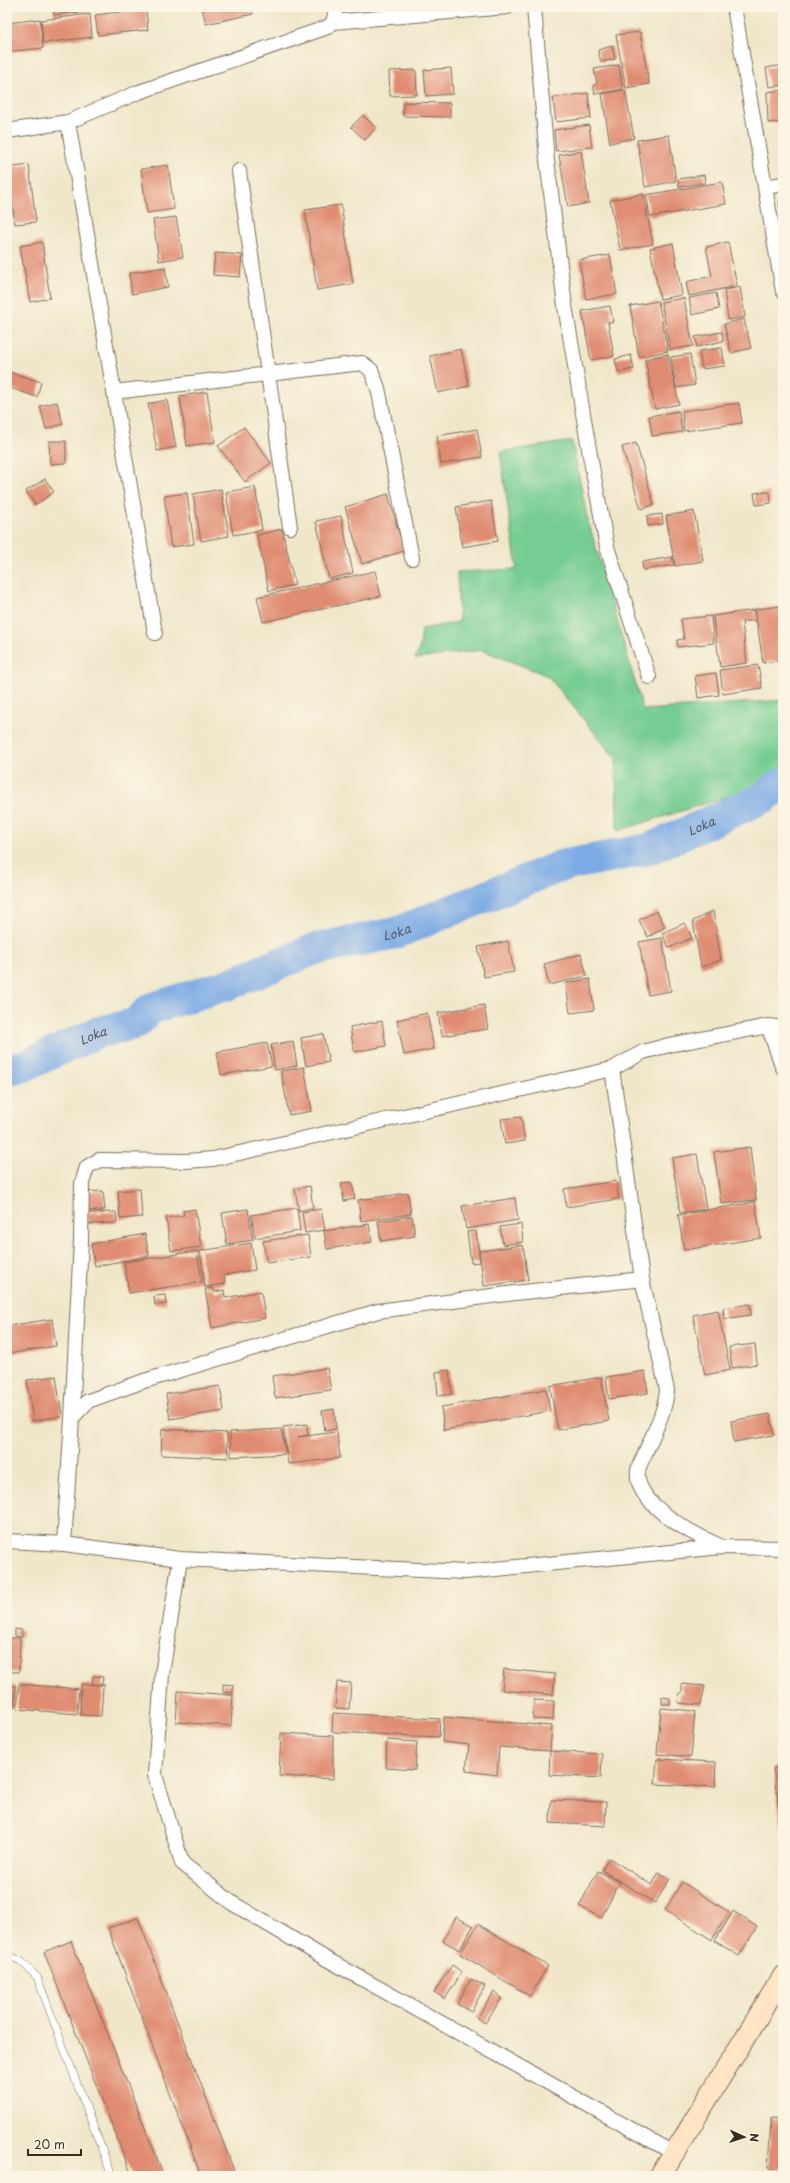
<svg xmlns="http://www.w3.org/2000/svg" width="790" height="2183" font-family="'Playpen Sans',sans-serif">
  <rect width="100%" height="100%" fill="#fcf5e5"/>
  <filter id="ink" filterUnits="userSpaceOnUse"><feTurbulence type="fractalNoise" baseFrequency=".025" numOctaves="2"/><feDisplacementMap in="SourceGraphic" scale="8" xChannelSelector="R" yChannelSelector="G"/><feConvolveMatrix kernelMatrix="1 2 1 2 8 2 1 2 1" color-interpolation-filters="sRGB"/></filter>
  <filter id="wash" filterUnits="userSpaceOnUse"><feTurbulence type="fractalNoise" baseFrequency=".012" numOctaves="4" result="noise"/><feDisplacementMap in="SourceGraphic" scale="16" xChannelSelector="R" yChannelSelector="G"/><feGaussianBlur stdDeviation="0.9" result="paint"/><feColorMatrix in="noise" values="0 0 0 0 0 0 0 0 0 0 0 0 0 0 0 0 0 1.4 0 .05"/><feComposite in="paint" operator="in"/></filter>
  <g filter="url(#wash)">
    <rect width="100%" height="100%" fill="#f0e7ca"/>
    <!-- green -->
    <path fill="#76cd92" stroke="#587c58" d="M572,441L587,517L643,710L783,700V767L749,790L617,831L616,759L548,676L482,650L415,659L420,646L422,629L459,622L457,572L517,569L500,452Z"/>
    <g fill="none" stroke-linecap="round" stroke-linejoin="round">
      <!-- river -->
      <path stroke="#7baae5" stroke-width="32" id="s1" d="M7,1070L24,1066L99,1032L135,1024L152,1008L227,985L315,949L396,933L561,866L649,849L763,798L783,783"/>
    </g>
    <g id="blocks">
      <!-- building -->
      <path fill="#e08c72" d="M53,7H89L90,11L54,15Z
        M202,7H251L253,14L206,24Z
        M146,9L148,30L98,35L95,15Z
        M90,14L92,37L43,43L41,20Z
        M40,19L43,48L7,52V23Z
        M640,32L649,84L626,88L616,35Z
        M612,46L615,59L601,62L598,50Z
        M619,65L623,89L595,94L593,85L597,84L594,69Z
        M783,65V85L769,87L766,68Z
        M451,68L453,94L426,96L424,70Z
        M416,70L417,95L390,96L389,71Z
        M625,90L634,138L610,143L602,94Z
        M783,90V122L768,123L767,92Z
        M588,93L591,118L556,122L553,98Z
        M403,102L450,103V117L403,116Z
        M363,115L376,128L365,140L351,127Z
        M589,125L592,147L556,151L554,130Z
        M669,135L676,181L645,187L637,140Z
        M581,151L589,203L568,207L559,155Z
        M29,165L36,222L15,224L7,168Z
        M168,165L174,209L147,213L141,169Z
        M704,175L705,183L679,187L678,179Z
        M722,182L726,204L650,217L646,195Z
        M643,194L653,244L620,250L610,200Z
        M783,200V219H782L779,201Z
        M341,205L353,284L317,290L305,210Z
        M176,217L183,257L159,261L153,220Z
        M42,242L50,298L30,302L20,246Z
        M728,242L737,286L689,296L686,282L712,276L706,247Z
        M673,243L682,295L660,299L650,248Z
        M215,253L242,255L240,277L213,275Z
        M610,255L617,294L586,299L579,260Z
        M165,267L168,287L132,294L129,273Z
        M740,287L745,317L728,320L724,290Z
        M716,293L719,309L692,315L689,298Z
        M684,298L693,346L670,350L661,302Z
        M658,301L668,351L639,357L630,306Z
        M610,306L613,322H608L614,356L591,360L582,311Z
        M744,319L751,348L731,353L724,324Z
        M722,332L723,341L697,347L695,337Z
        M722,348L725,366L702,369L699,351Z
        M461,349L469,386L438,393L430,356Z
        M668,354L679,404L655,409L645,359Z
        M690,354L695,385L676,388L671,357Z
        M631,355L634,369L618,372L615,359Z
        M9,372L41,382L37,397L7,387Z
        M207,392L215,442L187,446L180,396Z
        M167,400L176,447L157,451L148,404Z
        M57,402L63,424L46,429L40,406Z
        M739,403L742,423L684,431L682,411Z
        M679,411L682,432L652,436L649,416Z
        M244,427L271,463L245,482L218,446Z
        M477,429L482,457L441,464L437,436Z
        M49,441H66V463L50,464Z
        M636,443L654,505L641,509L622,447Z
        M45,479L54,492L35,505L26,491Z
        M255,487L262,530L233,535L226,492Z
        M221,489L229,536L201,541L193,494Z
        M770,492L771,503L756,505L754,493Z
        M187,493L194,544L171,547L164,496Z
        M388,494L404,551L362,564L345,507Z
        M491,501L498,541L462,547L456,507Z
        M694,511L703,561L675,566L666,516Z
        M662,514L663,524L648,526L647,516Z
        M341,516L353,573L329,579L316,521Z
        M282,529L295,585L269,591L257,535Z
        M672,557L674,565L643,570L642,562Z
        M375,571L381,596L263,622L257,597Z
        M783,606V660L763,663L755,609Z
        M754,610L756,620L742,622L747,663L720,667L713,616Z
        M711,616L714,643L678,647L677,640L684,639L681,619Z
        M758,665L762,688L723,694L720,670Z
        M716,673L719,695L698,698L695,676Z
        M657,911L665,927L648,937L639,920Z
        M713,911L721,960L701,967L693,921Z
        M685,923L692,938L669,948L662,933Z
        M662,938L671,991L648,995L639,942Z
        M508,941L514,972L484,977L478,947Z
        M581,954L587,976L549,985L544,964Z
        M590,979L594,1010L570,1013L566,983Z
        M484,1005L488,1029L442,1036L438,1013Z
        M427,1013L434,1049L404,1055L397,1020Z
        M382,1021L386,1046L354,1052L350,1027Z
        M323,1034L329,1062L306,1066L301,1038Z
        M293,1041L297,1066L275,1070L271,1045Z
        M267,1043L272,1066L221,1075L217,1052Z
        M304,1067L312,1111L289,1115L281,1071Z
        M521,1117L525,1141L505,1144L501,1119Z
        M750,1147L756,1200L721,1204L714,1152Z
        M697,1154L706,1209L680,1213L672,1158Z
        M616,1181L619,1199L566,1207L564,1189Z
        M352,1182L355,1199L344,1201L341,1183Z
        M310,1186L313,1208L299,1211L295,1189Z
        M140,1189L142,1217L120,1219L118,1191Z
        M103,1191L105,1210L84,1211L83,1192Z
        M408,1193L411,1214L361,1221L358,1200Z
        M515,1198L518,1220L466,1229L462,1206Z
        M755,1202L761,1238L684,1250L678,1215Z
        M297,1208L300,1231L255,1238L251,1215Z
        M195,1209L201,1247L171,1251L166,1218L184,1215L183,1211Z
        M248,1209L253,1240L227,1244L222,1213Z
        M321,1209L325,1230L305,1233L302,1212Z
        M116,1212L117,1223L88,1224V1213Z
        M412,1216L415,1236L381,1241L378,1221Z
        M369,1224L372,1242L327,1249L324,1231Z
        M521,1224L523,1242L503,1245L500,1227Z
        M476,1231L480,1262L471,1263L467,1232Z
        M145,1234L149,1256L95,1266L91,1244Z
        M308,1235L311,1257L267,1263L263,1241Z
        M251,1243L255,1270L224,1275L225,1284L205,1287L200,1251Z
        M523,1245L528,1280L484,1286L479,1251Z
        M197,1251L202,1282L129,1293L124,1262Z
        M213,1288L214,1292L224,1290L225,1298L261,1291L265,1318L212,1328L205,1289Z
        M165,1295L166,1304L155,1305L154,1296Z
        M750,1304L751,1315L724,1319L723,1308Z
        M718,1310L730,1370L705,1375L693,1315Z
        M52,1319L56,1346L7,1354V1326Z
        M755,1344L757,1364L732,1368L729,1347Z
        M327,1368L331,1390L275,1398L272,1376Z
        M449,1370L452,1394L438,1396L436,1372Z
        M645,1371L648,1393L609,1399L606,1377Z
        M56,1376L62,1416L33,1421L27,1380Z
        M601,1377L609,1421L558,1430L550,1386Z
        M220,1386L224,1411L170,1419L166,1394Z
        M546,1389L550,1411L444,1430L441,1407Z
        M334,1409L336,1429L325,1431L322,1411Z
        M770,1414L774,1435L734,1442L731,1421Z
        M307,1424L308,1435L298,1437L337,1432L340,1458L288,1464L283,1427Z
        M162,1429L227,1433L228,1458L161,1455Z
        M281,1429L286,1454L231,1457L230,1432Z
        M15,1629L22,1630V1637L15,1636Z
        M7,1638H20L19,1672H7Z
        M504,1669L555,1674L553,1695L502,1690Z
        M93,1676L103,1677L102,1685L92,1684Z
        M337,1682L351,1683L349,1709L335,1708Z
        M19,1684L79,1689L77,1714L17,1709Z
        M81,1684L105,1685L103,1687L101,1716L80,1715Z
        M223,1684L233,1685V1693L223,1692Z
        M682,1684L705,1686L701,1705L678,1703L679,1693H682Z
        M7,1685L16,1686L14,1708L7,1707Z
        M178,1691L233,1695L231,1726L176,1722Z
        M662,1697L670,1698V1704H662Z
        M534,1700L554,1701L553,1720L533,1719Z
        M661,1708L695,1711L691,1757L657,1754Z
        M333,1713L440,1719L439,1737L332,1732Z
        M444,1717L552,1726L550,1751L499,1747L497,1775L466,1771L469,1745L442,1742Z
        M281,1733L333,1736V1779L279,1776Z
        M387,1740L417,1742L415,1770L386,1768Z
        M550,1751L602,1754L601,1778L549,1775Z
        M657,1759L716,1762L715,1787L655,1784Z
        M783,1767V1830H782L773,1768Z
        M551,1800L606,1802L605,1826L550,1823Z
        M609,1858L652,1885L659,1872L670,1879L655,1903L602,1870Z
        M598,1871L620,1882L601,1918L579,1906Z
        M682,1882L729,1912L712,1940L665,1910Z
        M733,1911L757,1927L739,1956L715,1941Z
        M456,1917L473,1926L460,1950L443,1941Z
        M138,1918L236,2176H201L108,1928Z
        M478,1924L548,1966L530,1996L460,1954Z
        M71,1941L164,2176H132L44,1952Z
        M452,1965L462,1972L445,1999L434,1992Z
        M471,1979L485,1986L471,2012L457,2004Z
        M494,1992L502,1998L485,2023L477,2018Z
        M771,2118L783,2119V2169L768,2168Z"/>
    </g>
  </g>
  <g filter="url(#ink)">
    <use href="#blocks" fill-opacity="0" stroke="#7a6c5a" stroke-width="1"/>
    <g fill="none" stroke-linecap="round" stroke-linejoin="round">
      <defs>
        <path id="lane" d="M7,1955L21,1961L37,1977L112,2176"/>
        <path id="street" d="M534,7L547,160L565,306L591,461L607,547L649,677
          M734,7L783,291
          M333,22L335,15V7
          M68,122L155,633
          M7,131L68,122L139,92L328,27L333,22L507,7
          M239,171L290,527
          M765,187L783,184
          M114,392L362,363L371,370L378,388L412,558
          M768,1026L783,1068
          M612,1069L642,1279L667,1390C665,1412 655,1430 646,1451C644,1457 639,1464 638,1471C633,1504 695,1535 720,1546
          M72,1418L81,1241L82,1183L87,1167L99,1160L186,1161L213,1159L612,1069L643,1052L669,1045L768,1026L783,1028
          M7,1541L64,1544L180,1559L465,1572L722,1547L783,1548
          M64,1544L72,1418L88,1401L144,1381L378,1311L515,1293L642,1279
          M180,1559L162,1674L155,1775L182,1863L232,1903L323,1957L674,2153"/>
        <path id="secondary" d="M660,2176L783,1976"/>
      </defs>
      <!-- lane casing -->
      <use href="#lane" stroke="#7a6c5a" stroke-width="8"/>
      <!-- street casing -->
      <use href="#street" stroke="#7a6c5a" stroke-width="16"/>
      <!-- secondary casing -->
      <use href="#secondary" stroke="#7a6c5a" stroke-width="22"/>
      <!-- lane -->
      <use href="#lane" stroke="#fff" stroke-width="7"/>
      <!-- street -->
      <use href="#street" stroke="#fff" stroke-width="14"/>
      <!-- secondary -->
      <use href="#secondary" stroke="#ffe4c6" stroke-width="20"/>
    </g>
  </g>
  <g text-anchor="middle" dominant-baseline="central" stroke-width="3" stroke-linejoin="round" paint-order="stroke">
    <!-- water labels -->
    <g font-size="12" font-style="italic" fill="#515764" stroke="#fcf5e5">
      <text stroke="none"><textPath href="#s1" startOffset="741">Loka</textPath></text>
      <text stroke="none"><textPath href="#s1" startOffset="417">Loka</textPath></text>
      <text stroke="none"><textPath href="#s1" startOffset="93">Loka</textPath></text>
    </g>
  </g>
  <!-- margin -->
  <rect width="790" height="2183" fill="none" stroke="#fcf5e5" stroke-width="24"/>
  <!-- north arrow -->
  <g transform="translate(744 2137) rotate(93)" stroke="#fcf5e5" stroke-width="3" paint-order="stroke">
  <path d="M0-3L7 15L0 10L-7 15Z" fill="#3b2a1e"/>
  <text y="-6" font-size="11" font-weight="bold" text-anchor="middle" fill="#3b2a1e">N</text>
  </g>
  <!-- scale -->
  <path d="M28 2149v6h53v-6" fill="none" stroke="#3b2a1e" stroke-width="2"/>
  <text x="34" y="2149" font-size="12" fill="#3b2a1e" stroke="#fcf5e5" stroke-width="3" paint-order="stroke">20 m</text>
</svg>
